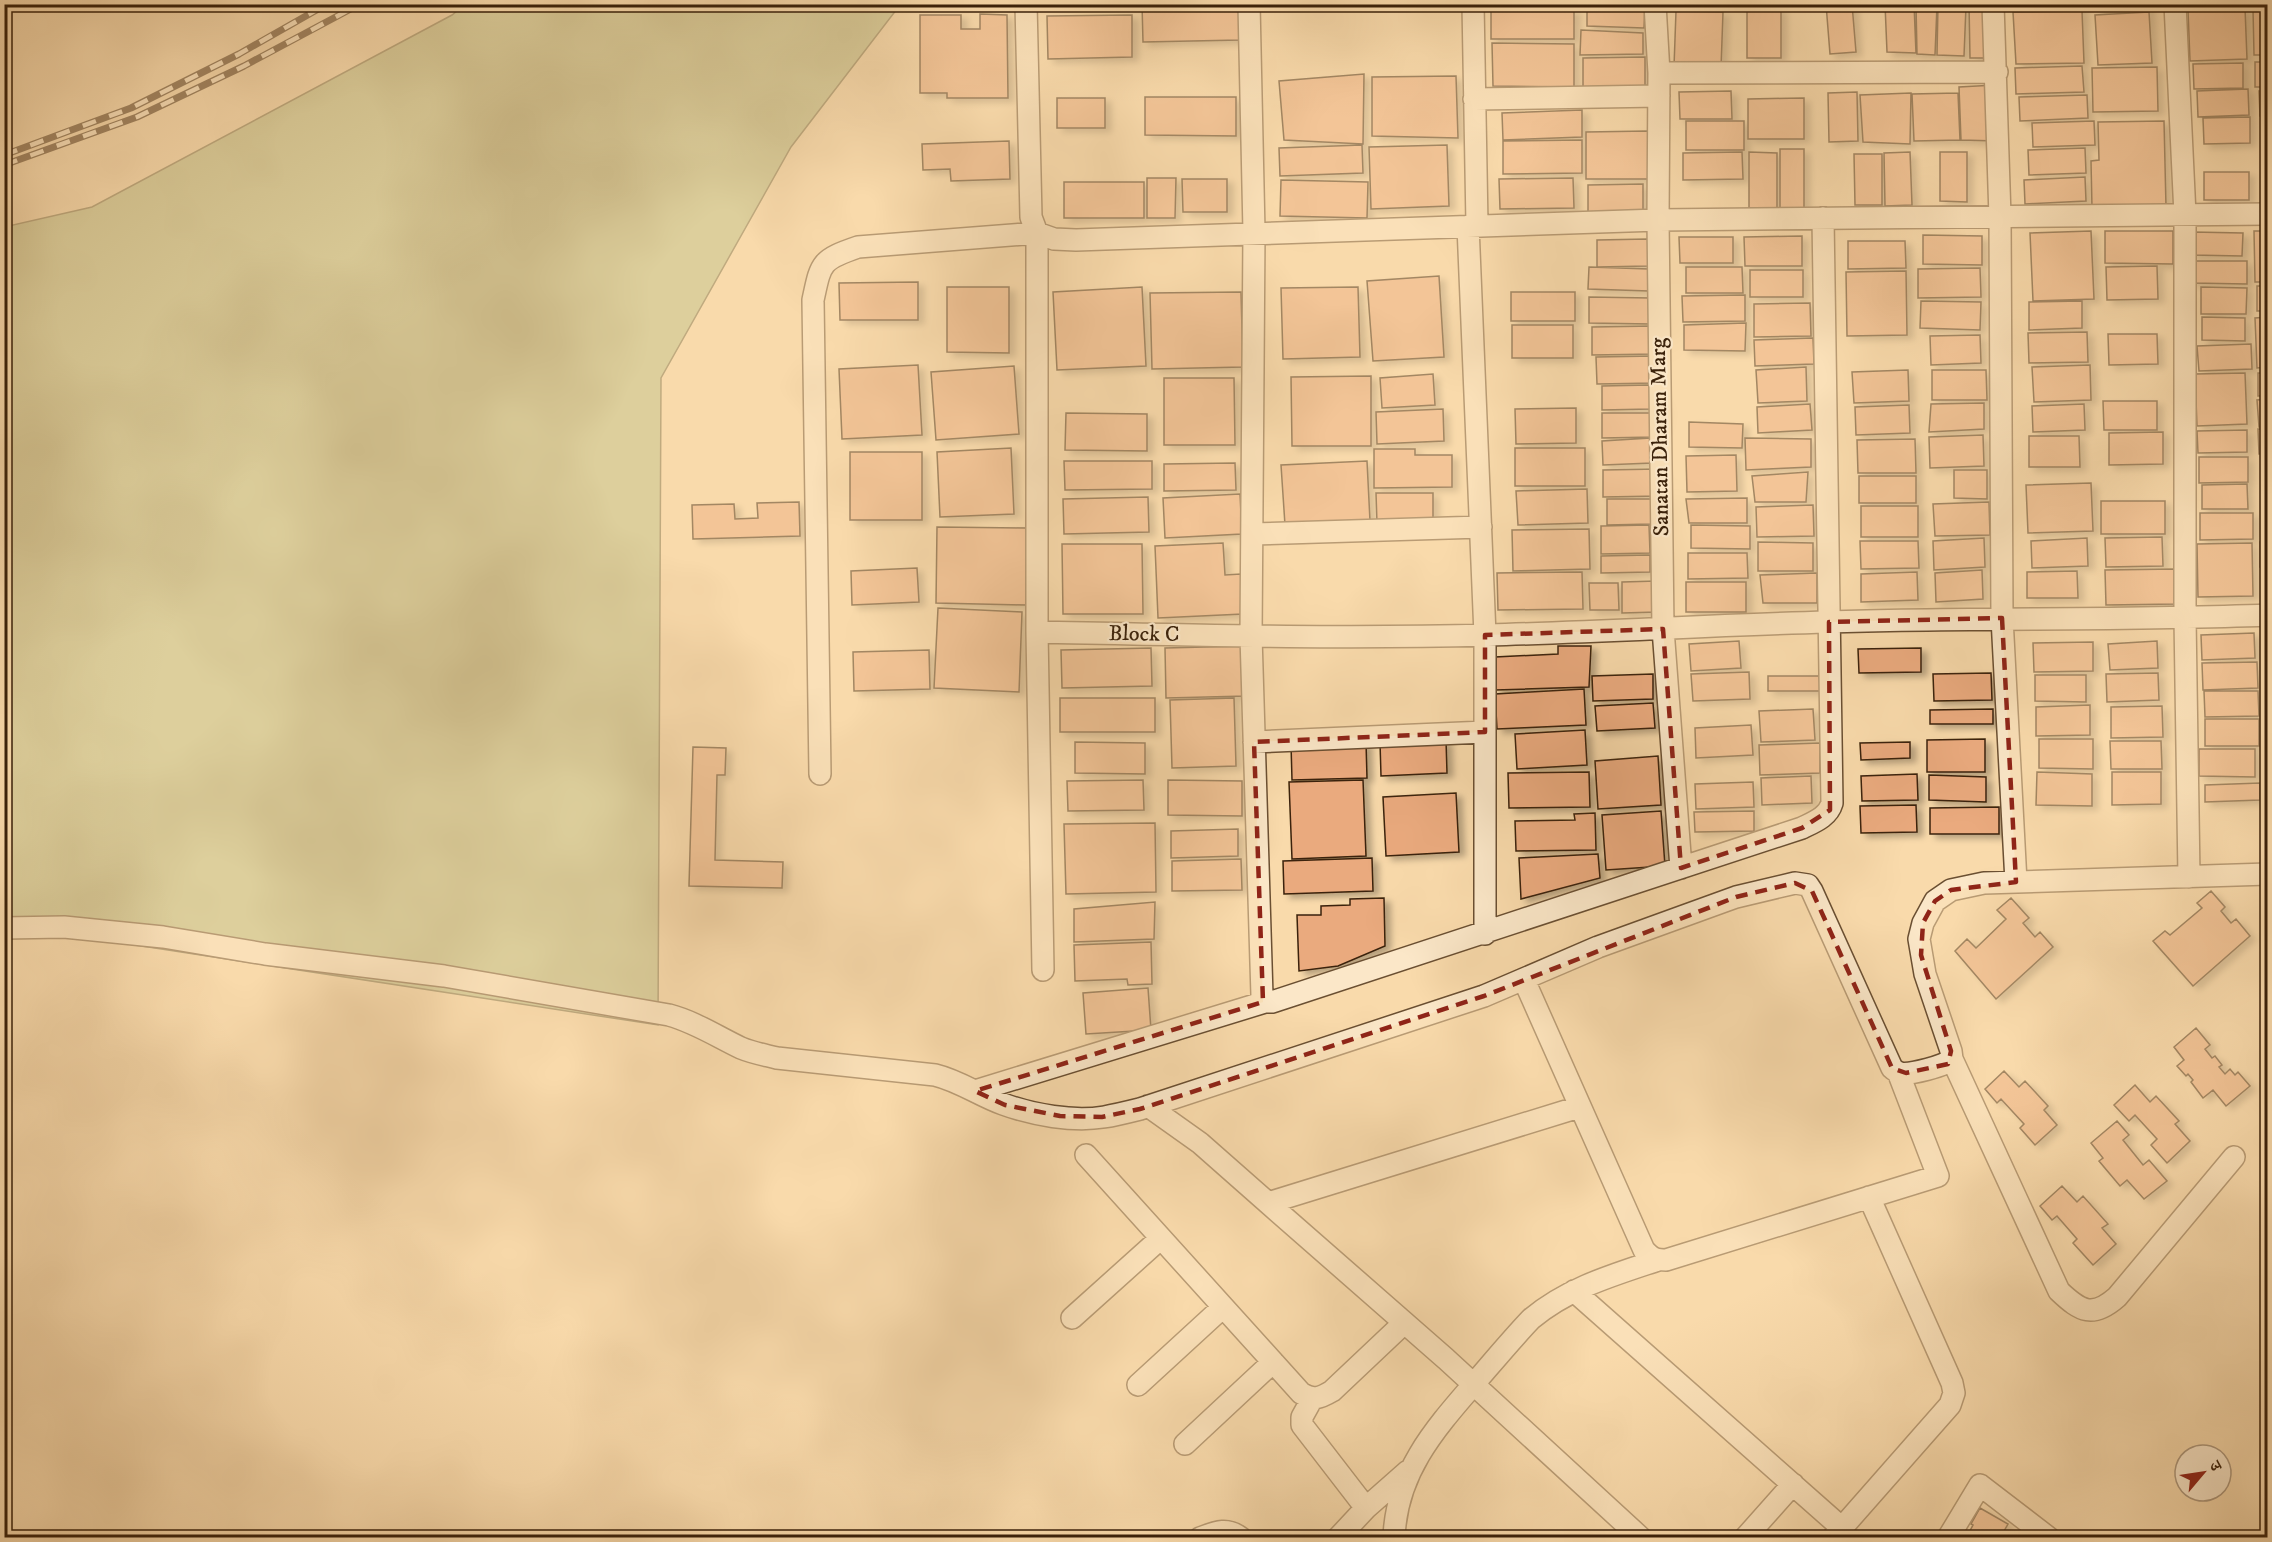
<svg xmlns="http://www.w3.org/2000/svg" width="2272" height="1542" font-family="'IM FELL DW Pica','Noto Serif Devanagari',serif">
  <defs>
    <filter id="shadow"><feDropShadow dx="6" dy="4" stdDeviation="3" flood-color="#0004"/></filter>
  </defs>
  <rect width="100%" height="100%" fill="#f9daab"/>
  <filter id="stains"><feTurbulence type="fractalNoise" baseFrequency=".00333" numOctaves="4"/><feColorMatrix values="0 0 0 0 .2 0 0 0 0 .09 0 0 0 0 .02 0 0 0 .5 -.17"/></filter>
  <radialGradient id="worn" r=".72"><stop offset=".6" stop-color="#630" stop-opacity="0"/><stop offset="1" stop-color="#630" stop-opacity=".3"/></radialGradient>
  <!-- green -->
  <path fill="#bbc08b" stroke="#7a704a" stroke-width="1.5" d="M464,5H900L791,147L661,378L658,1025L5,925L4,227L92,207L452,15Z"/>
  <!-- building -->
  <path fill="#eaaa7e" stroke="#3a210a" stroke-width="1.5" filter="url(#shadow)" d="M1142,4H1239L1240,40L1143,42Z
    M1587,4H1645L1644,28L1587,26Z
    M1826,4H1852L1856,52L1830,54Z
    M1885,4H1914L1916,53L1887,52Z
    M1969,4H1992V58H1970Z
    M2015,4H2082V8L2015,9Z
    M2095,4H2149V10L2095,11Z
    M1916,5H1937L1935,55L1917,54Z
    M1938,5L1966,6L1964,56L1937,55Z
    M1747,8H1781V58H1747Z
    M2245,8L2247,59L2190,61L2188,10Z
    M2253,9H2268V55H2254Z
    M1491,10H1574V39H1491Z
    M1676,11L1723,12L1721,68L1674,67Z
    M2082,11L2084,63L2016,64L2013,12Z
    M2149,12L2152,63L2098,65L2095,15Z
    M980,14L1007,15L1008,98H947V93H920V15H961V29H980Z
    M1132,15V57L1048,59L1047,16Z
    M1581,30L1643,33V54L1580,55Z
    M1492,43L1574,44V87L1493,86Z
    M1645,57V87H1583V58Z
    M2255,62H2268V87H2255Z
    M2243,63V88L2194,89L2193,64Z
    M2082,66L2084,92L2016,94L2015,68Z
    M2157,67L2158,111L2093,112L2092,68Z
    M1364,74L1363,144L1284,140L1279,81Z
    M1456,76L1458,138L1372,136V77Z
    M1995,85L1997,141L1961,140L1959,87Z
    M2248,89L2249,115L2198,117L2197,91Z
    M1731,91L1732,119H1680L1679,92Z
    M2259,91H2268V116H2260Z
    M1857,92L1858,141L1829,142L1828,93Z
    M1911,93L1910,144L1863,142L1860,95Z
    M1958,93L1960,140L1914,141L1912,94Z
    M2087,95L2088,118L2020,121L2019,97Z
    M1145,97H1236V136L1145,135Z
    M1057,98H1105V128H1057Z
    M1804,98V139H1748V99Z
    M1582,110V137L1503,140L1502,113Z
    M2250,117V143L2204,144L2203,118Z
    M2262,118H2268V144H2262Z
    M1686,121H1744V150H1686Z
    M2094,121L2095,145L2033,147L2032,123Z
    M2164,121L2166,207L2092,208L2091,161L2099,160L2098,122Z
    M1648,131L1649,179H1586V132Z
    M1582,140V173L1503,174V141Z
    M1009,141L1010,179L951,181L950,169L923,170L922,144Z
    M1362,145L1363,173L1280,176L1279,148Z
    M1447,145L1449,206L1371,209L1369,147Z
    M2268,147V169H2262L2261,148Z
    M2085,148L2086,173L2029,175L2028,150Z
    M1780,149H1804V210L1780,209Z
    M1742,152L1743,179L1683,180V153Z
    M1749,152L1777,153V208H1749Z
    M1910,152L1912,205L1885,206L1884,153Z
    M1940,152H1967V202L1940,201Z
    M1854,154H1882V205H1855Z
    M2204,172H2249V200H2204Z
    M2261,174H2268V196H2261Z
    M2085,177L2086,201L2025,204L2024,180Z
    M1147,178H1176L1175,218H1147Z
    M1573,178L1574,208L1500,209L1499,179Z
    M1182,179H1227V212H1183Z
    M1281,180L1368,182L1367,218L1280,216Z
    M1064,182H1144V218H1064Z
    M1643,184V211L1588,212V185Z
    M2091,231L2094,299L2033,301L2030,233Z
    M2105,231H2173V264L2105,263Z
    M2254,231H2268V282H2255Z
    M2191,232L2243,233L2242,256L2191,255Z
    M1923,235L1982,236V265L1923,264Z
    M1802,236V266H1745L1744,237Z
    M1679,237H1733V263H1680Z
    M1648,239V266L1597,267V240Z
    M1848,241H1905L1906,268L1848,269Z
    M2190,261H2247V284L2191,283Z
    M2157,266L2158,299L2107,300L2106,267Z
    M1589,267L1649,269V291L1588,289Z
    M1686,267H1742L1743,293H1686Z
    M1980,268L1981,297L1918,298V269Z
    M1750,270H1803V297H1750Z
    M1906,271L1907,335L1847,336L1846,272Z
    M1439,276L1444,357L1373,361L1367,281Z
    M918,282V320H840L839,283Z
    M2257,286H2268V311H2257Z
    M947,287H1009V353L947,352Z
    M1142,287L1146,366L1057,370L1053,292Z
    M1358,287L1360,357L1283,359L1281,288Z
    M2201,287L2247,288L2246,314H2201Z
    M1241,292L1243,367L1152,369L1150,293Z
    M1511,292H1575V321H1511Z
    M1745,295V321L1683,322L1682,296Z
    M1589,297L1651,298V324L1589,323Z
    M1921,301L1981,302L1980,330L1920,328Z
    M2082,301V328L2029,330V302Z
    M1810,303L1811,336L1754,337V304Z
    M2202,317L2245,318V341L2202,340Z
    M2268,317V367L2257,368L2255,318Z
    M1746,323L1745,351L1684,350V325Z
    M1512,325H1573V358H1512Z
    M1655,326V354L1592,355V327Z
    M2087,332L2088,362L2029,363L2028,333Z
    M2108,334H2157L2158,364L2109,365Z
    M1980,335L1981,363L1931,365L1930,336Z
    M1813,338L1814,364L1755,366L1754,340Z
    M2251,344L2252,369L2199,371L2197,346Z
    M1655,356V383L1597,384L1596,357Z
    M918,365L922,435L842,439L839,369Z
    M2090,365L2091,400L2034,402L2032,367Z
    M1014,366L1019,434L936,440L931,372Z
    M1806,367L1807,401L1758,403L1756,370Z
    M1908,370L1909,401L1854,403L1852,372Z
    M1932,370H1986L1987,400H1932Z
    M2245,373L2247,424L2197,426L2195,374Z
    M2258,373H2268V396H2258Z
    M1433,374L1435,405L1382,408L1380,378Z
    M1371,376V446H1292L1291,377Z
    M1164,378H1234L1235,445H1164Z
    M1650,385L1651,409L1602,410V386Z
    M2268,399V427H2259L2257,400Z
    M2103,401H2157V430H2104Z
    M1984,403V429L1929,432L1931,404Z
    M1810,404L1812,430L1758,433L1757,407Z
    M2084,404L2085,430L2033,432L2032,406Z
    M1909,405L1910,433L1856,435L1855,407Z
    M1576,408V443L1516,444L1515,409Z
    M1443,409L1444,441L1377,444L1376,412Z
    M1066,413L1147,414V451L1065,450Z
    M1602,413H1654V437L1602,438Z
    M1689,422L1743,424L1742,448L1689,447Z
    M2258,429H2268V453L2259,454Z
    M2247,430V452L2198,453L2197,431Z
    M2163,432V464L2109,465V433Z
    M1983,435L1984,466L1930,468L1929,437Z
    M2029,436H2079L2080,467H2029Z
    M1651,438L1652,463L1603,465L1602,441Z
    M1745,438L1811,439V467L1746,470Z
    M1915,439L1916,473H1858L1857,440Z
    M1011,448L1014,514L940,517L937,452Z
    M1515,448H1585V486H1515Z
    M1374,449H1415V455H1452V487L1374,488Z
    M850,452H922V520H850Z
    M1736,455L1737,491L1687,492L1686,456Z
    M2268,456V497H2263L2261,457Z
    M2199,457H2248V482L2199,483Z
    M1064,461H1152V489L1065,490Z
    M1367,461L1370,521L1285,525L1281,465Z
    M1235,463L1236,490L1164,491V464Z
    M1659,469L1660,496L1603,497V470Z
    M1954,470H1987V499L1954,498Z
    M1808,472L1806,502H1755L1752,476Z
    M1859,476H1916V503H1859Z
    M2091,483L2093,531L2028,533L2026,485Z
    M2247,484L2248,509H2202V485Z
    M1587,489L1588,523L1518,525L1516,491Z
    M1376,493H1433V523H1377Z
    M1240,494L1242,534L1165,538L1163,498Z
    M1148,497L1149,532L1064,534L1063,499Z
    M1747,498V523H1689L1686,499Z
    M1607,499H1651L1652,524L1607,525Z
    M2265,500H2268V535H2267Z
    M2101,501H2165V534H2101Z
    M799,502L800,536L693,539L692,505L734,504L735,519L758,518L757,503Z
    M1989,502L1990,535L1935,536L1933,504Z
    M1813,505L1814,536L1757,537L1756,507Z
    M1861,506H1918V537H1861Z
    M2200,513H2253V539L2200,540Z
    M1649,525L1650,553L1601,554V526Z
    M1691,525L1750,526V549L1691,548Z
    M937,527L1027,528L1026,605L936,603Z
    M1589,529L1590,569L1513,571L1512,530Z
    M2162,537L2163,566L2106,567L2105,538Z
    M1984,538L1985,567L1934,570L1933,541Z
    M2087,538L2088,566L2032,568L2031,541Z
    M1860,541H1918L1919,568L1861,569Z
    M1758,542L1813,543V571H1758Z
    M2260,542H2268V567H2260Z
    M1223,543L1225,575L1241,574L1243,614L1158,618L1155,546Z
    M2252,543L2253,596L2198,597L2197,544Z
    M1062,544H1142L1143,614H1063Z
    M1688,553H1747L1748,578L1688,579Z
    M1650,555V572L1601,573V556Z
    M917,568L919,602L852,605L851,571Z
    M2177,569V604L2106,605L2105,570Z
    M2265,569H2268V604H2266Z
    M1982,570L1983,599L1936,602L1935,573Z
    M2077,571L2078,598H2027V572Z
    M1582,572L1583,609L1498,610L1497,573Z
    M1917,572L1918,600L1861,602V574Z
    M1817,573V603H1763L1760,575Z
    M1657,581V612L1622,613V582Z
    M1686,582H1746V612H1686Z
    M1589,583H1618L1619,610H1590Z
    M938,608L1022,612L1019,692L934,688Z
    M2254,633L2255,658L2202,660L2201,635Z
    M2263,639H2268V660H2263Z
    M1739,641L1741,668L1691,671L1689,644Z
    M2157,641L2158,668L2110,670L2108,644Z
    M2093,642V671L2034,672L2033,643Z
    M1246,646L1247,696L1166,698L1165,648Z
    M1558,646H1591L1589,687L1495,690V657L1558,654Z
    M1151,648L1152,686L1062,688L1061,650Z
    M1921,648V672L1859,673L1858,649Z
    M929,650L930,689L854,691L853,652Z
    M2257,662L2258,688L2203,690L2202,663Z
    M2265,665H2268V692H2266Z
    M1749,672L1750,699L1693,701L1691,674Z
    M1991,673L1992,700L1934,701L1933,674Z
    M2158,673L2159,700L2107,702L2106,674Z
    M1653,674V699L1593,701L1592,676Z
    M2035,675H2086V702L2035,701Z
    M1768,676H1820V691H1768Z
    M1584,689L1586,725L1497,729L1495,694Z
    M2204,691H2258L2259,716L2205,717Z
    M1060,698H1155V732H1060Z
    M1234,698L1236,766L1172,768L1170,700Z
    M1653,703L1655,728L1597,731L1595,706Z
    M2090,705V735L2036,736V707Z
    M2162,706L2163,737L2111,738V707Z
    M1813,709L1815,740L1761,742L1759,711Z
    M1993,709V724H1930V710Z
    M2205,719H2259V746H2205Z
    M2265,720H2268V745L2267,746Z
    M1751,725L1753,755L1696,758L1695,728Z
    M1585,730L1587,765L1517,769L1515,734Z
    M1985,739V772H1927V740Z
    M2039,739H2093V769L2039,768Z
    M1446,740L1447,773L1381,776L1380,742Z
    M2110,741H2161L2162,769H2111Z
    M1075,742L1145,743V774L1075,773Z
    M1366,742L1367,778L1292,780L1291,744Z
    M1910,742V758L1861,760L1860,743Z
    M1820,743V773L1760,775L1759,745Z
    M693,747L726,748L725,775H717L715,860L783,862L782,888L689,886Z
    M2199,749H2255V777L2199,776Z
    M1658,756L1661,805L1598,809L1595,761Z
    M1589,772L1590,807L1509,808L1508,773Z
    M2037,772L2092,774V806L2036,805Z
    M2112,772H2161V804L2112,805Z
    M1917,774L1918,800L1862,801L1861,776Z
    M1929,775L1986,777V802L1929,800Z
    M2265,775H2268V804H2266Z
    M1811,776L1812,803L1762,805L1761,778Z
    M1143,780L1144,810L1068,811L1067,781Z
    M1168,780L1242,781V816L1168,815Z
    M1363,780L1366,856L1292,859L1289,782Z
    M1753,782L1754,807L1696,809L1695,784Z
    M2260,783V800L2205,802V785Z
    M1456,793L1459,852L1386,856L1383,797Z
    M1916,805L1917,832L1861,833L1860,806Z
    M1999,807V834H1930V808Z
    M1661,811L1665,866L1606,870L1602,815Z
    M1754,811V831L1695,832L1694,812Z
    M1595,813L1596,850L1516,851L1515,821L1575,820L1574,814Z
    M1155,823L1156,892L1066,894L1064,824Z
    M1238,829V856L1171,858V831Z
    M1598,854L1600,878L1521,899L1519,858Z
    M1372,858L1373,891L1284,894L1283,861Z
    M1241,859L1242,890L1172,891V861Z
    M2211,891L2225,907L2221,911L2231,923L2236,919L2250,936L2193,986L2153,941L2165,931L2170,935L2202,908L2197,903Z
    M1384,898L1385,946L1338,966L1299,971L1297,915H1321V906L1350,905V899Z
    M2011,898L2029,918L2023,923L2035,937L2040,932L2053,947L1996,999L1955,951L1967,939L1976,948L2006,919L1997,910Z
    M1155,902L1154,939L1074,942V909Z
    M1151,942L1152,984L1128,985L1127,979L1075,981L1074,945Z
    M1148,988L1151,1030L1086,1034L1083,993Z
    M2196,1028L2210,1045L2205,1049L2212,1058L2215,1056L2222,1065L2219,1067L2225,1074L2230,1069L2235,1075L2238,1072L2250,1086L2226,1106L2213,1090L2203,1098L2191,1082L2193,1080L2188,1074L2186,1076L2177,1066L2184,1060L2174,1047Z
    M2004,1071L2019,1087L2025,1081L2048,1106L2044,1110L2057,1125L2035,1145L2020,1128L2024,1124L2001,1099L1997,1103L1985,1089Z
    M2135,1085L2150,1102L2156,1096L2179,1121L2175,1124L2190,1141L2167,1163L2151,1145L2157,1139L2135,1115L2129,1121L2114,1105Z
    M2117,1121L2129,1135L2123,1140L2143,1165L2149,1160L2167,1181L2144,1199L2127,1180L2120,1186L2099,1161L2103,1158L2091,1143Z
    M2062,1186L2077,1202L2083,1196L2108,1224L2102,1228L2116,1244L2093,1265L2073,1243L2077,1239L2057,1216L2052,1220L2040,1206Z
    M1980,1508L2008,1524L2000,1538H1966L1973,1525L1971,1524Z"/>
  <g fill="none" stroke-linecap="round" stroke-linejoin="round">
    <defs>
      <path id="minor" d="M1026,4L1031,217L1037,233L1054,239L1076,240L1658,220L2268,214
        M1249,4L1254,232L1251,636L1262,996L1265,1002
        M1473,4L1477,225
        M1655,4L1659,73L1658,220L1663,629L1681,868
        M1993,4L2000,217L2002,618L2016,882
        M2175,4L2185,215V618L2189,877
        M1659,73L1997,72
        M1474,99L1659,96
        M1468,226L1485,635V934
        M1252,534L1481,527
        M1037,632C1187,635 1338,639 1488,635C1602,632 1715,625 1828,622C1975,617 2121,621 2268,615
        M1254,742L1485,732
        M820,774L813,300C821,263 820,260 858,247L1037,233V632L1043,970
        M4,928L64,927L163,937L265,954L444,976L669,1015C695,1022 716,1036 741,1048C753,1053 765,1055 777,1058L935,1075C960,1081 980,1096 1003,1104C1033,1115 1073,1122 1104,1117C1116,1115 1128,1112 1140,1109L1484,996L1598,947L1736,897L1795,883L1808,885L1812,891L1892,1068C1895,1070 1896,1072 1900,1073C1909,1075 1946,1066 1952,1059L1951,1051L1925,974L1919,939L1923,923L1935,901L1951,890L1984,883L2268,874
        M1524,980L1644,1250C1651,1258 1655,1260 1666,1260L1938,1176L1898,1072
        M1952,1059L2059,1291C2081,1312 2093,1318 2117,1297L2234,1157
        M975,1091L1265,1002H1272L1802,828C1814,822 1828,817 1832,803L1823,218
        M1148,1106L1200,1143L1268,1203L1446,1359L1641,1538
        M1086,1155L1301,1393C1314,1401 1320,1398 1332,1391L1404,1323
        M1268,1203L1579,1107
        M1574,1291L1842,1528
        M1072,1318L1161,1238
        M1138,1385L1223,1307
        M1312,1399L1302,1417V1425L1366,1508
        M1185,1444L1273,1362
        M1200,1538C1216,1532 1227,1527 1241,1538
        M1338,1538L1366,1508L1408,1471
        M1394,1538C1396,1474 1433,1431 1473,1385C1492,1363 1511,1340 1531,1319C1568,1288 1613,1275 1658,1260
        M1745,1538L1793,1484
        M1833,1538L1950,1405L1954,1393L1952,1383L1869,1197
        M1948,1538L1980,1485L2049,1538"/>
    </defs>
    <!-- minor casing -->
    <use href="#minor" stroke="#6a4f32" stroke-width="24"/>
    <!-- minor -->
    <use href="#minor" stroke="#fbe7c8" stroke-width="21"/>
    <defs>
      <path id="rail" d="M4,155L131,108L239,54L327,4
        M4,165L137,117L244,66L360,4"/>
    </defs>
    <!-- rail casing -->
    <use href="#rail" stroke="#3a210a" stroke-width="7"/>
    <!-- rail -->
    <use href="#rail" stroke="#fbe7c8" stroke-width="4.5" stroke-dasharray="14" stroke-linecap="butt"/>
  </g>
  <!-- marked area -->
  <path d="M0 0H2272V1542H0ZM2002,618L2016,882L1951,890L1935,901L1923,923L1921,955L1951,1051L1948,1064L1906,1073L1892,1068L1812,891L1795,883L1736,897L1484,996L1140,1109L1102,1117L1060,1116L1005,1105L975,1091L1263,1002L1254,742L1485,732V635L1663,629L1681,868L1802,828L1830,810L1829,622Z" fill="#f9daab" fill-opacity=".55" fill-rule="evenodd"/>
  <path fill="none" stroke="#8f2418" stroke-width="4.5" stroke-dasharray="12 8" stroke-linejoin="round" d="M2002,618L2016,882L1951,890L1935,901L1923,923L1921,955L1951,1051L1948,1064L1906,1073L1892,1068L1812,891L1795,883L1736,897L1484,996L1140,1109L1102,1117L1060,1116L1005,1105L975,1091L1263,1002L1254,742L1485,732V635L1663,629L1681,868L1802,828L1830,810L1829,622Z"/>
  <g text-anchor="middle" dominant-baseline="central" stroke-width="4.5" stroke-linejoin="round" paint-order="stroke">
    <!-- street labels -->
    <g font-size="22" fill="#3a210a" stroke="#fbe7c8">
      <text transform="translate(1660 437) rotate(-91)">Sanatan Dharam Marg</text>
      <text transform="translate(1144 634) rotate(1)">Block C</text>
    </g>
  </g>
  <!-- margin -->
  <rect width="2272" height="1542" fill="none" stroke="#f9daab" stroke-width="24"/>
  <rect x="6" y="6" width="2260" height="1530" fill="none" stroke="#3a210a" stroke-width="3"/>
  <rect x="12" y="12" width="2248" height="1518" fill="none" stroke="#3a210a" stroke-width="1.5"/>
  <!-- north arrow -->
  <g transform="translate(2203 1473) rotate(61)"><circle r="28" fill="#fbe7c8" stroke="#ae987c" stroke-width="1.5"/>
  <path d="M0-4.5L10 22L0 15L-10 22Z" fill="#8f2418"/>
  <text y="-9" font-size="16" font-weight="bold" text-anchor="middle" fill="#3a210a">उ</text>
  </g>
  <rect width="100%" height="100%" filter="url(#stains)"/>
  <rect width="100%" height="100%" fill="url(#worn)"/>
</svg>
